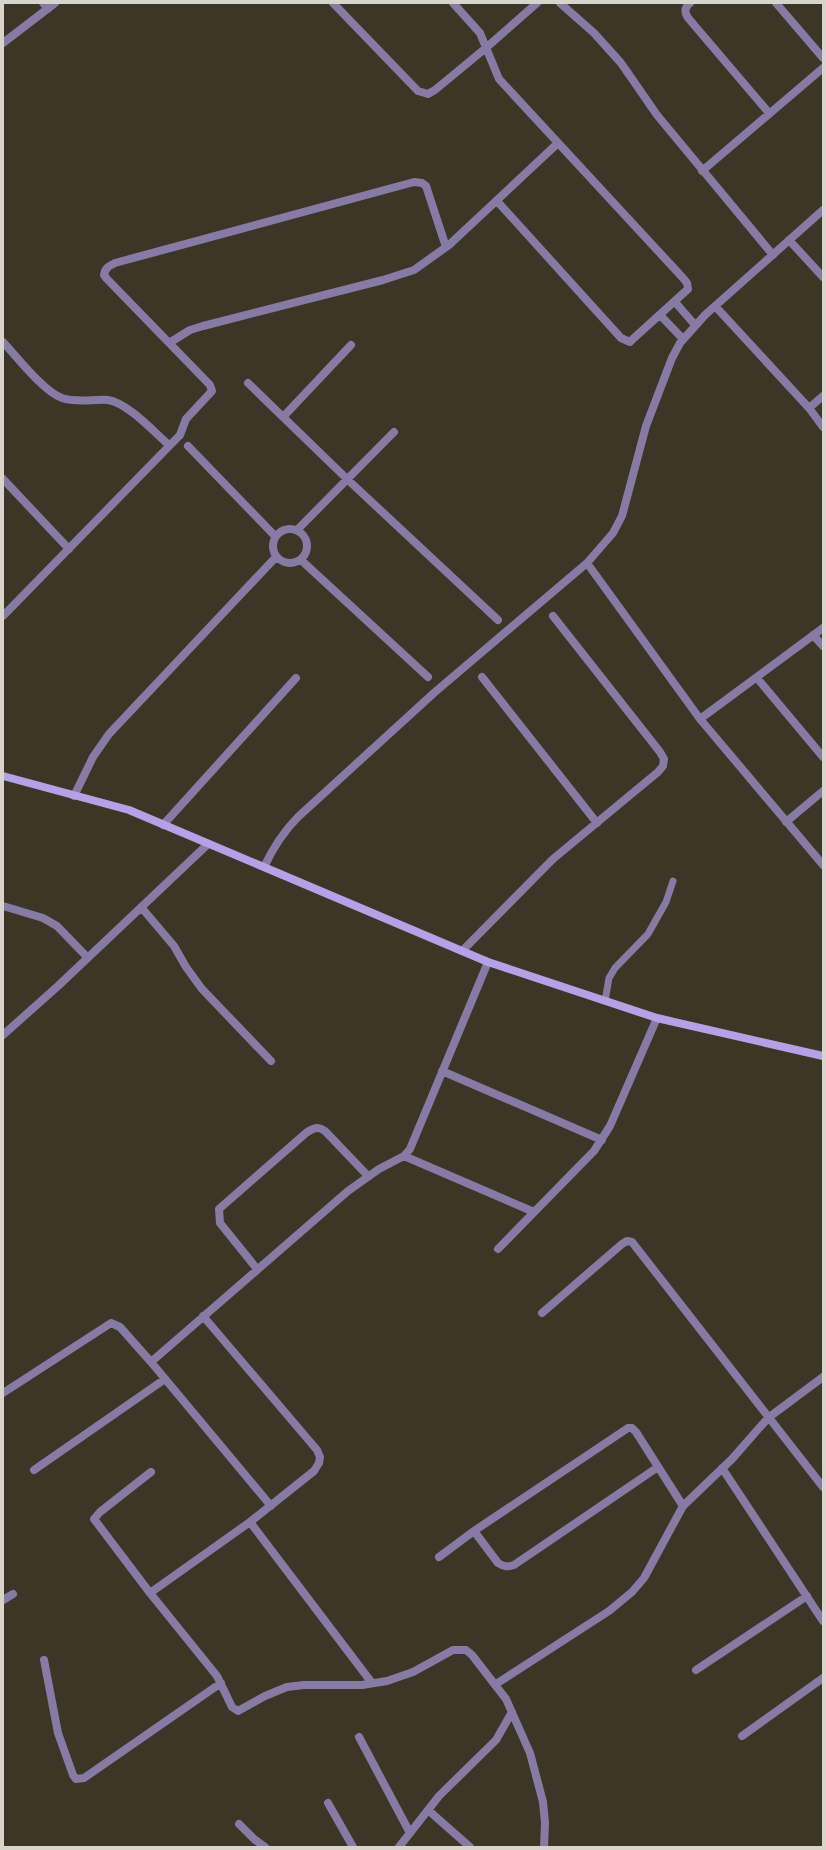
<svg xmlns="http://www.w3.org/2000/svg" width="826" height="1850" font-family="Barlow,sans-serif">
  <rect width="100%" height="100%" fill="#3d3525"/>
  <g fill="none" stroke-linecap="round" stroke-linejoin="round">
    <!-- lane -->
    <path stroke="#877ba6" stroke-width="7" d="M605,1001L609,978L615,968L648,934L666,902L673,881"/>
    <!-- street -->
    <path stroke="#877ba6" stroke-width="8" d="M43,3L48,9
      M333,3L418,91L428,94L435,90L487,47L537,3
      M453,3L480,33L499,79L683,278L687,283L688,289L634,338L630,342L621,338L497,201
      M560,3L594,33L621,63L657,115L773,255
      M690,3C684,8 684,13 689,19L769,113
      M776,3L823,58
      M3,43L55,3
      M702,171L823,68
      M789,240L823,277
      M675,302L695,325
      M715,306L809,408L823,427
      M660,315L683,339
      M3,342C17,357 44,392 62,398C77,403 93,399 108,400C128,403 154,432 169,445
      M169,343L190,330L203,326L383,280L414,270L449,245L558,143
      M248,383L347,479L498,620
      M809,408L823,396
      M283,417L351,345
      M188,446L275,536
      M3,479L69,549
      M273 546a17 17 0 1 1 34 0a17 17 0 1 1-34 0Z
      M297,530L394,432
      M301,560L428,677
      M587,563L700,719L823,865
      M3,616L180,435L186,419L212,391L210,385L107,279L104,275C105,268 109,266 115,263L414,182L422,183L426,186L446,247
      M813,635L823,646
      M482,677L597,823
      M757,678L823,757
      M700,719L823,628
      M74,796L93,757L109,734L276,557
      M786,822L823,791
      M163,825L296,678
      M264,867C273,848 283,832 298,817L435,692L587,563L613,533L622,516L646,426L672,358L680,343L705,315L823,210
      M3,906L43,918L57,926L88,958
      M141,907L174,946L186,967L202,989L271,1061
      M462,951L553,859L658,772L663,766L664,759L660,752L553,616
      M3,1035L58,986L208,844
      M442,1071L602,1140
      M404,1156L534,1212
      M498,1249L594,1151L610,1126L657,1018
      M257,1269L220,1223L219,1209L306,1133C313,1128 318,1126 325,1131L368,1176
      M542,1313L622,1244L627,1241L632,1242L823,1487
      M203,1316L317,1450L320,1457L319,1463L314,1471L250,1522L150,1593L217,1676L232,1707L238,1711L265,1696L287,1687L304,1685H362L387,1681L413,1672L453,1650H466L472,1655L506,1699L530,1753L543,1802L545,1823L544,1847
      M151,1362L271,1506
      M3,1393L111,1323L120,1327L151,1362L348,1191L379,1169L404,1156L410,1149L488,962
      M722,1468L823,1621
      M34,1470L165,1379
      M250,1522L372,1683
      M474,1531L498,1563C504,1567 508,1567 514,1565L658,1467
      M439,1557L474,1531L628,1428H632L636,1432L683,1506
      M150,1593L94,1519L100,1512L151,1472
      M3,1600L13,1594
      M44,1660L58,1733L73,1775L76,1779L84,1778L221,1683
      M696,1670L807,1596
      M496,1684L609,1611L632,1592L644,1578L683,1506L732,1459L768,1418L823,1377
      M742,1736L823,1678
      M359,1737L410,1833
      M328,1803L353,1847
      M428,1810L470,1847
      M239,1824L254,1839L265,1847
      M399,1847L439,1796L496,1740L512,1712"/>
    <!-- secondary -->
    <path stroke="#b4a1e6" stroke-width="8" d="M3,776L129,810L488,962L657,1018L823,1056"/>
  </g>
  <!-- border -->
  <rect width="826" height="1850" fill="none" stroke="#d9d4cb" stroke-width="8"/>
</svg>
